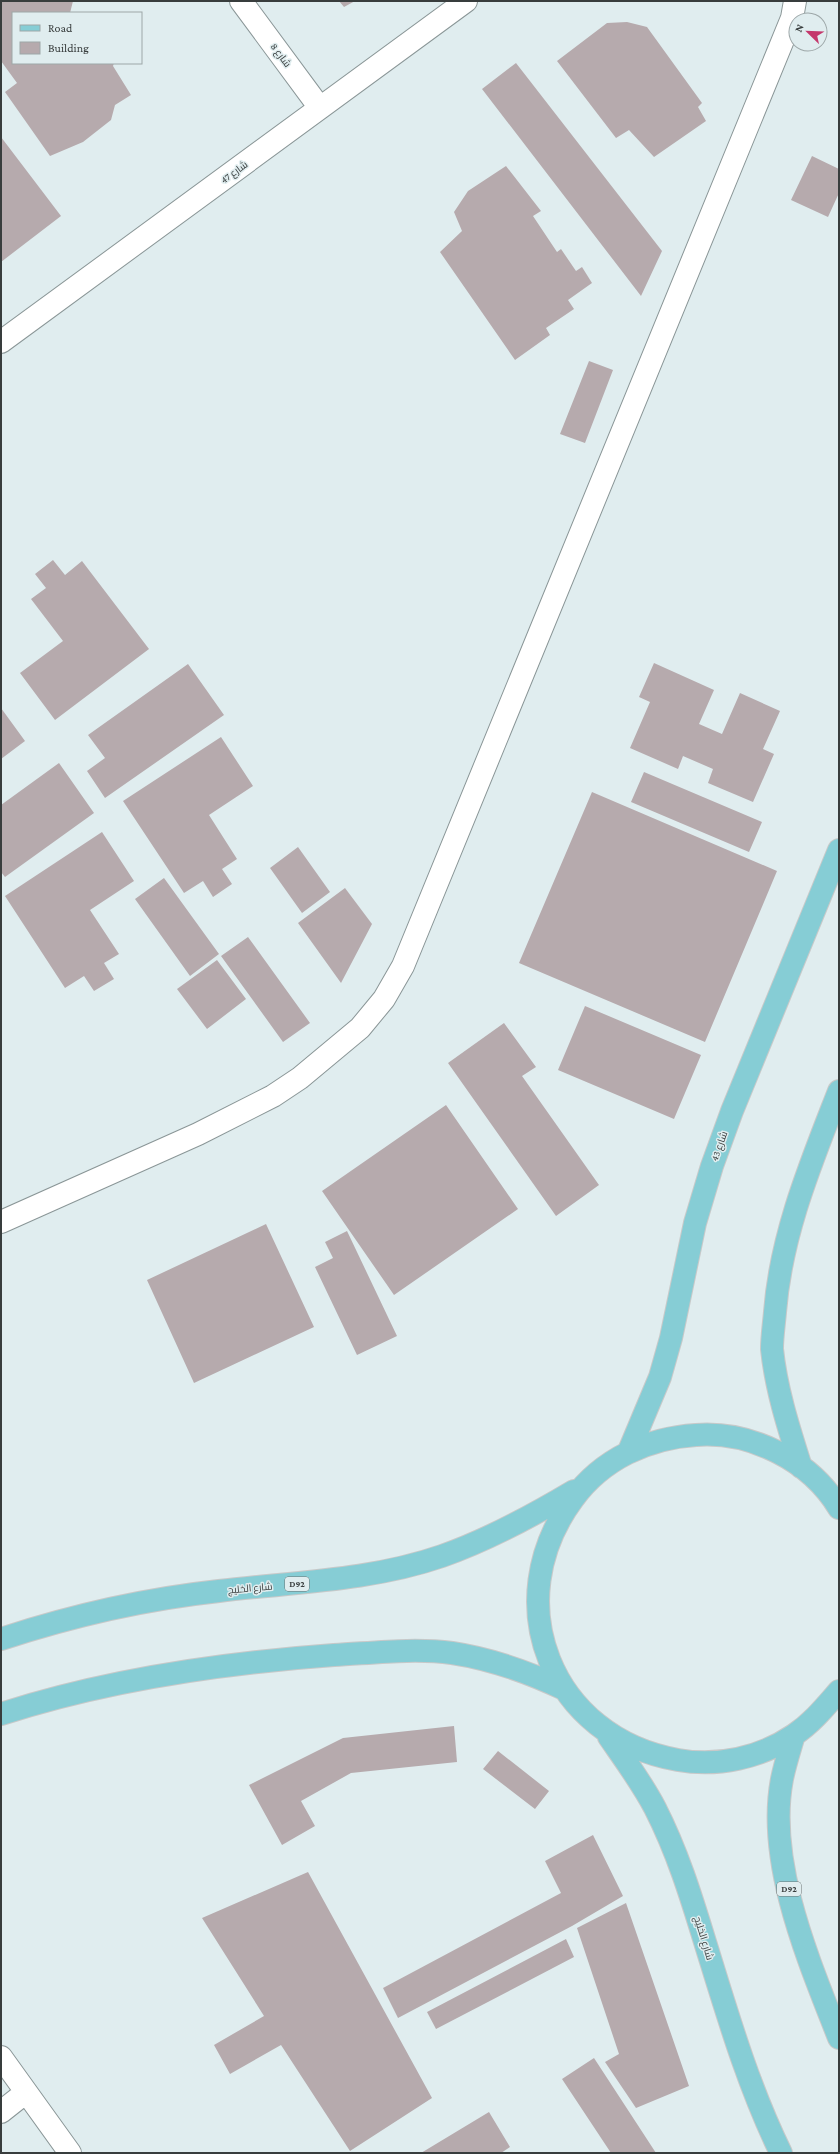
<svg xmlns="http://www.w3.org/2000/svg" width="840" height="2154" font-family="'Crimson Pro',Cairo,serif">
  <rect width="100%" height="100%" fill="#e0edef"/>
  <!-- building -->
  <path fill="#b6aaad" d="M1,1H73L70,13H13V63H114L113,66L131,95L115,105L111,120L83,142L50,156L5,92L17,83L1,61Z
    M339,1H355L344,7Z
    M627,22L647,27L702,103L698,107L706,121L654,157L629,130L616,138L557,61L607,23Z
    M516,63L662,251L641,296L482,89Z
    M1,137L61,216L1,262Z
    M812,156L839,169V193L828,217L791,200Z
    M506,166L541,211L533,216L557,252L561,249L576,271L582,267L592,283L568,300L574,309L546,328L550,335L515,360L440,252L462,231L454,212L468,191Z
    M589,361L613,370L585,443L560,434Z
    M53,560L65,575L82,561L149,649L55,720L20,673L63,641L31,599L46,588L35,574Z
    M654,663L714,690L699,724L722,734L740,693L780,711L763,749L774,754L753,802L708,783L713,769L683,756L678,769L630,748L650,702L639,697Z
    M188,664L224,715L105,798L87,771L105,758L88,735Z
    M1,708L25,741L1,759Z
    M221,737L253,786L209,815L237,859L222,869L232,884L213,897L203,881L184,893L123,801Z
    M59,763L94,813L5,877L1,872V805Z
    M644,772L762,822L749,852L631,802Z
    M592,792L777,871L705,1042L519,963Z
    M102,832L134,881L90,910L119,954L104,963L114,979L94,991L84,976L65,988L5,896Z
    M298,847L330,892L302,913L270,868Z
    M164,878L219,954L190,976L135,899Z
    M345,888L372,924L341,983L298,923Z
    M248,937L310,1023L283,1042L221,956Z
    M217,960L246,999L207,1029L177,989Z
    M585,1006L701,1055L674,1119L558,1070Z
    M504,1023L536,1067L522,1076L599,1185L556,1216L448,1063Z
    M446,1105L518,1209L394,1295L322,1191Z
    M266,1224L314,1327L194,1383L147,1280Z
    M347,1231L397,1336L357,1355L315,1267L333,1258L325,1242Z
    M454,1726L457,1762L351,1773L301,1801L315,1826L282,1845L249,1785L343,1738Z
    M498,1751L549,1791L535,1809L483,1769Z
    M593,1835L623,1896L572,1926L398,2018L383,1988L561,1893L545,1861Z
    M308,1872L432,2098L350,2151L281,2045L230,2074L214,2045L264,2016L202,1918Z
    M626,1903L689,2086L636,2108L605,2062L619,2054L577,1928Z
    M566,1939L574,1957L436,2029L427,2012Z
    M594,2058L656,2153H611L562,2079Z
    M489,2112L510,2147L501,2153H421Z"/>
  <g fill="none" stroke-linecap="round" stroke-linejoin="round">
    <defs>
      <path id="minor" d="M241,1L320,108
        M1,342L466,1
        M1,1222L198,1134L273,1096L300,1078L360,1028L384,999L403,966L792,18L795,1
        M1,2057L70,2153
        M1,2112L25,2093"/>
      <path id="major" d="M629,1451L660,1377L671,1338L695,1223L712,1166L732,1111L839,850
        M801,1467C789,1429 776,1389 772,1349C772,1337 774,1324 775,1312C781,1234 811,1163 839,1091
        M839,1508C810,1460 751,1431 696,1435C648,1438 602,1459 573,1499C497,1602 551,1738 678,1760C718,1767 760,1758 794,1735C812,1723 825,1707 839,1691
        M1,1639C71,1616 145,1599 219,1591C293,1582 370,1581 442,1556C488,1540 532,1516 574,1491
        M1,1714C109,1679 222,1663 334,1655C373,1653 414,1648 452,1653C492,1659 528,1672 564,1689
        M794,1735C790,1749 785,1764 782,1779C766,1863 809,1961 839,2038
        M609,1737C625,1760 642,1783 655,1808C677,1851 691,1896 705,1942C727,2013 748,2086 781,2153"/>
    </defs>
    <!-- minor casing -->
    <use href="#minor" stroke="#8a9697" stroke-width="24"/>
    <!-- major casing -->
    <use href="#major" stroke="#c7c9c9" stroke-width="24"/>
    <!-- minor -->
    <use href="#minor" stroke="#fff" stroke-width="22"/>
    <!-- major -->
    <use href="#major" stroke="#86cdd5" stroke-width="22"/>
  </g>
  <g text-anchor="middle" dominant-baseline="central" stroke-width="3" stroke-linejoin="round" paint-order="stroke">
    <!-- shield labels -->
    <g fill="#e0edef" stroke="#6a7272" stroke-width="1">
      <rect x="285" y="1577" width="24" height="14" rx="3"/>
      <rect x="777" y="1882" width="24" height="14" rx="3"/>
    </g>
    <g font-size="9" font-weight="bold" fill="#383d3d">
      <text x="297" y="1584">D92</text>
      <text x="789" y="1889">D92</text>
    </g>
    <!-- street labels -->
    <g font-size="10" fill="#383d3d" stroke="#e0edef">
      <text transform="translate(281 55) rotate(54)">شارع 8</text>
      <text transform="translate(234 172) rotate(-36)">شارع 47</text>
      <text transform="translate(719 1146) rotate(-70)">شارع 43</text>
      <text transform="translate(250 1588) rotate(-5)">شارع الخليج</text>
      <text transform="translate(704 1938) rotate(73)">شارع الخليج</text>
    </g>
  </g>
  <!-- border -->
  <rect width="840" height="2154" fill="none" stroke="#383d3d" stroke-width="4"/>
  <!-- legend -->
  <rect x="12" y="12" width="130" height="52" fill="#e0edef" stroke="#9da7a8"/>
  <rect x="20" y="25" width="20" height="6" fill="#86cdd5" stroke="#9da7a8"/>
  <text x="48" y="32" font-size="12" fill="#383d3d">Road</text>
  <rect x="20" y="42" width="20" height="12" fill="#b6aaad" stroke="#9da7a8"/>
  <text x="48" y="52" font-size="12" fill="#383d3d">Building</text>
  <!-- north arrow -->
  <g transform="translate(808 32) rotate(293)"><circle r="19" fill="#e0edef" stroke="#9da7a8"/>
  <path d="M0-3L7 15L0 10L-7 15Z" fill="#c4386c"/>
  <text y="-6" font-size="11" font-weight="bold" text-anchor="middle" fill="#383d3d">N</text>
  </g>
</svg>
